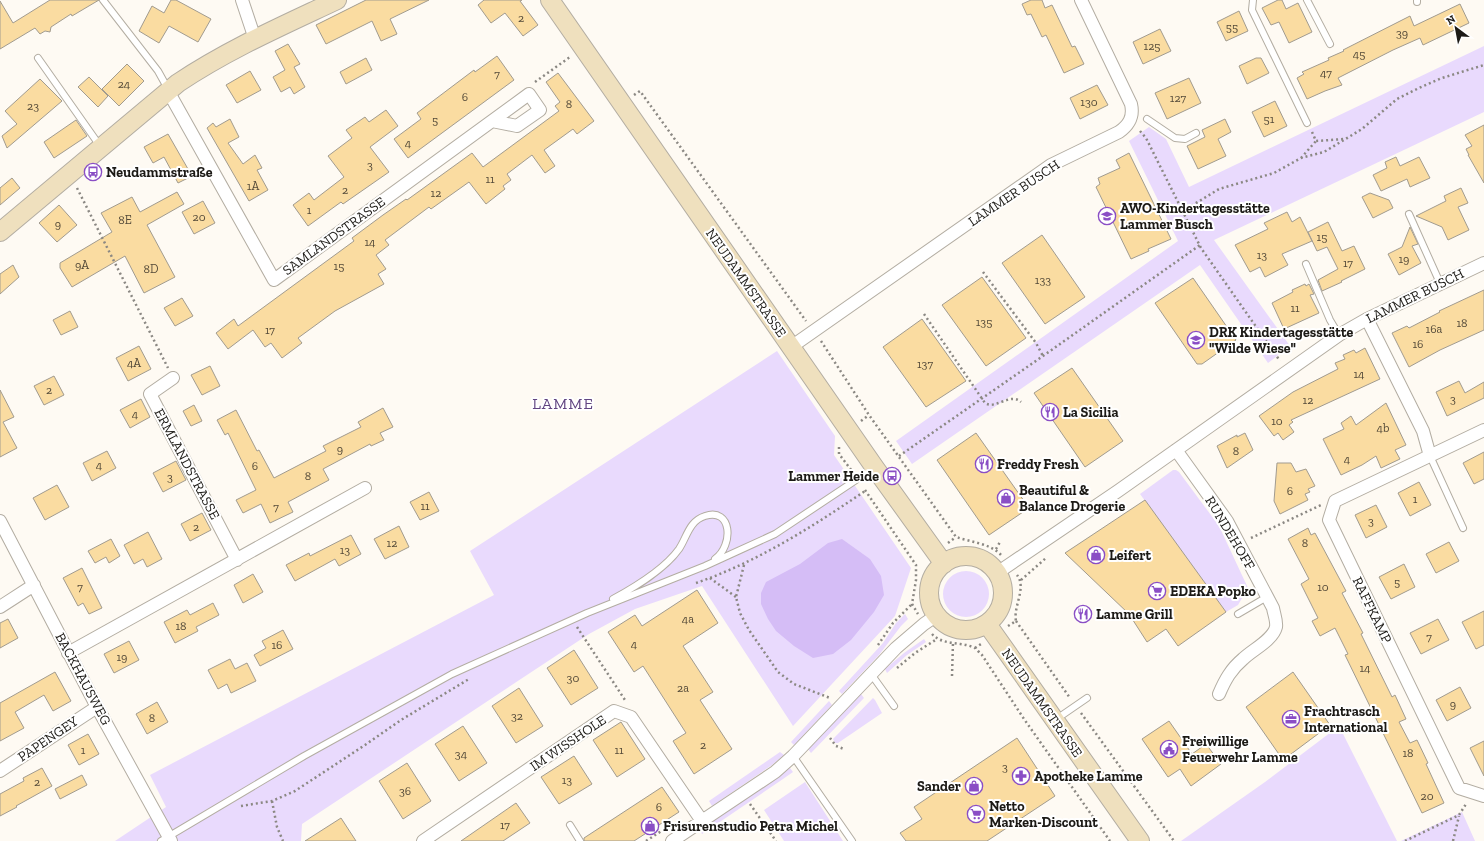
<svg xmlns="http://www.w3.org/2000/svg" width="1484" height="841" font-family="'Zilla Slab',serif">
  <rect width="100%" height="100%" fill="#fefaf3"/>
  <!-- green -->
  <path fill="#e9dafd" d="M1484,46V112L1214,240L1290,346L1268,363L1200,265L912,464L896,441L1178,241L1129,141L1149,127L1166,139L1189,187Z
    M777,351L835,436L834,455L911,568L895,616L793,726L702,586L635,609L589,634L302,824L301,841H115L166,807L150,775L494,595L470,551Z
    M1173,470H1176L1179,472L1219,526L1248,588L1238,605L1226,612L1140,494Z
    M943 594a23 23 0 1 1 46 0a23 23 0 1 1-46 0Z
    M905,614L908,619L901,626L879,655L842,694L839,691L883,643L896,623Z
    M924,639L926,642L907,655L887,673L885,669L904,653Z
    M861,694L864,698L811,753L808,749Z
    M873,698L875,700L882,713L838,743H835L833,739Z
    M829,701L832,705L794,745L791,742Z
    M1339,726L1397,841H1181L1265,782Z
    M780,752L784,755L772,765L712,806L709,801Z
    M790,768L793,772L783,779L702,834L700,830Z
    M805,782L843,841H784L764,810Z
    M1462,812L1475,841H1401Z"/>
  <!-- water -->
  <path fill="#d5bdf6" d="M842,539L870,559L881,576L884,595L874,612L851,640L833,654L813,658L794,646L776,631L768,619L761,604V593L766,582L800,564L828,543Z"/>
  <!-- building -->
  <path fill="#fadca1" stroke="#a19b8f" d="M50,0H99L72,16L71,14L51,27L50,32L45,31L40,34L35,28L0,49V1L13,23Z
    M171,0H176L211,19L198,42L169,26L159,43L139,31L152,6L164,13Z
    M366,0H429L390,19L397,34L381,41L372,21L326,44L316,25Z
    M484,0H522L520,1L538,25L523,36L505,13L491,23L478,5Z
    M1031,0H1042L1045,8L1052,5L1072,47L1075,46L1084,64L1064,73L1046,35L1042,37L1031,14L1027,15L1022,4Z
    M1278,0H1282L1286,9L1298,3L1312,32L1289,43L1279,22L1271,25L1262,8Z
    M1460,4L1469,23L1423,45L1420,38L1393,50L1338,78L1342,85L1325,91L1307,99L1297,78L1304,74L1302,72L1329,60L1328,58L1344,51L1343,50L1410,16L1414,26Z
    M1239,11L1248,31L1226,41L1217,22Z
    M1160,29L1171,51L1143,64L1133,42Z
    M288,44L300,64L294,67L305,87L294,94L290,87L281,92L273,77L285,70L275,51Z
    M497,56L514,80L408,158L394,139L421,119L417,113L474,70L475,72Z
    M366,58L372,70L346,84L340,72Z
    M1256,58H1261L1269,73L1247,84L1239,66Z
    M127,64L144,81L119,106L102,89Z
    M250,71L261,90L237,103L226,85Z
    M558,73L594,121L577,134L573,129L544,150L555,166L545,173L532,155L507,174L511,180L503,186L505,189L486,204L469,182L431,209L429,207L385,240L389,245L376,255L386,269L378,274L384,284L335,311L298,338L302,343L282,358L271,343L265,347L253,330L228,349L216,333L234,319L238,326L354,241L352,238L383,215L406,199L407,200L472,153L483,167L559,111L555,106L560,102L546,82Z
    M89,77L108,96L98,107L78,87Z
    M1189,78L1201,103L1167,119L1155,93Z
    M40,79L62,101L7,148L2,136L17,124L5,111Z
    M1097,85L1108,105L1080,119L1070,98Z
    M1275,101L1287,126L1264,137L1252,112Z
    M386,110L398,126L370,147L389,172L343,204L341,202L308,226L293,205L309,193L314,200L344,177L328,156L352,138L346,130L365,117L369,122Z
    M230,119L239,137L228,143L243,164L255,155L262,168L257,170L268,190L249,201L207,128L213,123L216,127Z
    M1225,119L1231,132L1218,139L1226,156L1198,169L1187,146L1205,137L1202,130Z
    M76,120L87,136L54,158L44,142Z
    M1484,125V183L1468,155H1469L1466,149L1472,146L1465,135Z
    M168,134L192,176L178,183L164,157L153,163L144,147Z
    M1129,153L1171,239L1148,249L1149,251L1131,259L1096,187L1100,184L1098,178L1120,168L1116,160Z
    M1396,157L1400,166L1419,157L1430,178L1410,187L1407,179L1381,191L1373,175L1387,168L1385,162Z
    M12,178L20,188L0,205V188Z
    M1461,188L1468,203L1458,207L1469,230L1448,240L1442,227L1416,216L1446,201L1444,196Z
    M177,192L184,204L147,225L175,277L144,293L125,256L72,287L60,268V263L112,232L101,213L132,197L140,212Z
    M1370,193L1389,200L1393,208L1373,218L1362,197Z
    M203,201L215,223L194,234L182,212Z
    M59,205L77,225L57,242L39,223Z
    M1287,212L1292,222L1300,217L1312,241L1282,254L1288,265L1265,277L1260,267L1250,272L1235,245L1268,229L1264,223Z
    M1328,222L1342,251L1354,246L1365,269L1341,281L1342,282L1322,291L1318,280L1338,269L1327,247L1317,251L1308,232Z
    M1410,227L1418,244L1412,246L1421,263L1399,275L1388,254L1402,247Z
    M1042,235L1085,297L1045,324L1002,263Z
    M13,265L19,277L0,294V274Z
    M982,277L1026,338L986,366L942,305Z
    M1193,278L1236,340L1202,364H1197L1155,303Z
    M1305,284L1306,286L1309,284L1314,294L1310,295L1319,313L1284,329L1272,303L1293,292L1292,290Z
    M1484,290V330L1440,350L1409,367L1392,333L1407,326L1409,328L1440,312L1439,311Z
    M182,298L193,316L175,326L164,308Z
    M70,311L78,327L61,335L53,320Z
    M922,319L966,381L926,407L883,347Z
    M139,346L151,369L128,381L116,358Z
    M1365,348L1380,379L1291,420L1293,422L1289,425L1294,432L1283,440L1278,433L1274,436L1259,416L1293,392L1338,369L1335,363L1345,359L1343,355L1354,350L1356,353Z
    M210,366L220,386L202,395L191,375Z
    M1072,368L1123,441L1085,467L1034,393Z
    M54,376L64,395L44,405L34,386Z
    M1459,381L1465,393L1484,382V398L1447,416L1436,392Z
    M0,390L14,417L3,422L17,448L0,457Z
    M141,399L150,417L130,428L120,410Z
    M1386,403L1406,445L1395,450L1400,459L1381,468L1376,456L1362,465L1341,475L1323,439L1344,429L1341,423L1351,416L1356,425Z
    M194,405L202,421L191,426L183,411Z
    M383,408L393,427L380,433L384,440L371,446L370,444L323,469L329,480L288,502L293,512L270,523L261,504L243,513L236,500L256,490L228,433L225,435L217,420L236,410L257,451L259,450L274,478L326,451L323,446L361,427L358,422Z
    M976,433L1029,508L989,535L937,460Z
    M1245,433L1253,450L1227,468L1217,446L1237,435V437Z
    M107,451L116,468L92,481L83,463Z
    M1484,452V479L1474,484L1463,463Z
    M176,461L186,480L163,492L153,473Z
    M1277,463H1291L1296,472L1306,469L1315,486L1308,489L1310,492L1305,494L1308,500L1280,514L1274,501Z
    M1419,482L1431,505L1410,516L1398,493Z
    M57,485L69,507L45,520L33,498Z
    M429,492L439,511L420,520L410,502Z
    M1145,500L1226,612L1178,646L1166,629L1147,642L1129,614L1065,553Z
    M1376,505L1387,527L1366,538L1355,515Z
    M202,513L211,530L190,541L181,524Z
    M399,526L409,547L385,559L374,539Z
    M1308,528L1311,535L1315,533L1346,591L1342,593L1363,633L1361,634L1392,697L1395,695L1406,719L1399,722L1410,743L1417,740L1428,763L1426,764L1444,803L1422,813L1345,655L1348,654L1335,628L1320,636L1312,621L1318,618L1301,584L1309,579L1288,539Z
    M148,532L162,559L147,567L143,559L134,564L124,545Z
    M351,535L361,554L339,566L335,559L295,581L286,565L309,553L310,556Z
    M111,539L120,556L109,563L106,557L95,563L88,551Z
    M1449,542L1459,561L1436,573L1426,554Z
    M1404,564L1415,587L1391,599L1379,577Z
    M82,568L102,608L89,614L83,603L78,606L63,578Z
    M253,574L263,592L243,603L234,585Z
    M697,590L718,623L683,646L713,692L700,700L732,749L694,774L673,741L686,733L643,666L634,672L608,632L635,615L642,626Z
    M213,603L219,615L196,627L198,631L175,643L164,622L187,610L190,615Z
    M1484,611V645L1476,649L1462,622Z
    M8,619L18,638L0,648V623Z
    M1438,619L1449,640L1421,654L1410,633Z
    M283,630L293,649L260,666L254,655L266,648L262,641Z
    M129,641L139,660L114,673L104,654Z
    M574,650L598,688L571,705L547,668Z
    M230,659L235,669L247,663L256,681L231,693L227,684L218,689L208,670Z
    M55,672L71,701L53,711L44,695L15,712L24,728L0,741V703Z
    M1293,672L1330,725L1283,760L1246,707Z
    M1460,687L1471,708L1447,721L1436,700Z
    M519,688L543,726L516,743L492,706Z
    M157,702L168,722L147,734L136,714Z
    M1169,721L1192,754L1206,744L1221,764L1191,786L1180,769L1168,777L1142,739Z
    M621,722L645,759L617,777L593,740Z
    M463,726L487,763L459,781L435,744Z
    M88,734L99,754L79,765L68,745Z
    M1017,738L1055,796L987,841H906L900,833L922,819L914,807Z
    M1484,741V776L1470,748Z
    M574,756L592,784L559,804L541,777Z
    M407,763L431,801L403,819L379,781Z
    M42,768L52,786L16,806L17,807L0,816V794L24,781L23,778Z
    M82,775L87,785L60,799L55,789Z
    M662,787L679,812L634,841H584V838Z
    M516,803L530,823L503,841H461Z
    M341,818L356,841H305Z"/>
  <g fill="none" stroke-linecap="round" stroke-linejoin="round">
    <defs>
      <path id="service" d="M103,0L158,71L168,89
        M1253,0L1252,10L1307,123
        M1307,0L1330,44
        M1417,0V2
        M38,58L100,146
        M1147,119L1175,138L1185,139L1196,133
        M1409,214L1440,283
        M1306,264L1330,320L1339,335
        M1430,456L1463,528
        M613,599C635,587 664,570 679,549C687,537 689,521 705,516C732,507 734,545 715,559
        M1238,614L1267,597
        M871,674L894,706
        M1055,720L1087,698
        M793,756L852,841
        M570,825L580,841
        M161,841L304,756L452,674L587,613L705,566L775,534L874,468"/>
      <path id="minor" d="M242,0L255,39
        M168,91L274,280L529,94L540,110L517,126L492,121
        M1367,319L1423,431L1430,456
        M791,347L1051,165L1119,132C1129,125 1134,117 1131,104L1081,0
        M173,378L150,394L237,560
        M1484,430L1335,501L1329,520L1459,788L1484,796
        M1176,450L1227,521L1273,608C1274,614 1277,621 1276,627C1273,640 1252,650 1243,659C1231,669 1225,680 1219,694
        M0,521L97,707L171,841
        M997,573L1118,491L1339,335L1367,319L1484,263
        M0,607L34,585
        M68,653L365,488
        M0,771L97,707
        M423,841L614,711L631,717L702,821
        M672,841L775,772L793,756L896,648L924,624L937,615"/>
      <path id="secondary" d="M550,0L875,468L944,564
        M0,232L178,83C229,49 282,26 337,0
        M929 593a37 37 0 1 1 74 0a37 37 0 1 1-74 0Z
        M987,624L1140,841"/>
    </defs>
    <!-- service casing -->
    <use href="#service" stroke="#b3ada2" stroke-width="8"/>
    <!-- minor casing -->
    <use href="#minor" stroke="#b3ada2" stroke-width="14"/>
    <!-- secondary casing -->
    <use href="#secondary" stroke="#b3ada2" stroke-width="20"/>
    <!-- path -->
    <path stroke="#8b8883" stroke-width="2.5" stroke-dasharray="2 3" stroke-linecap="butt" d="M535,82L570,57
      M634,95L640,91L806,321
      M1140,131L1146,138L1201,248L1280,361
      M1312,132L1316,141L1344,139
      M1301,158L1316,141
      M77,188L168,368
      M1183,211L1219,189L1274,173L1301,158L1324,152L1362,129L1397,99L1419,88L1442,78L1484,65
      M983,272L1036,343L1043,356
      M924,314L985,403C996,410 1010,392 1021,402
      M821,341L869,415L956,537C971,542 992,544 1002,556
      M861,421L869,415
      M839,447V454L852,471
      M899,456L1043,356L1200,245
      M865,490L916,565V580L912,604L918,614
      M1251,538L1321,505
      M948,543L956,537
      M996,549L1000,542
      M744,565L736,597L740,613L749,630L778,672L794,684L830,698
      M710,578L736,597
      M1021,580L1046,558
      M696,583C757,562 812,527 865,491
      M1016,621L1070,698
      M1008,626L1016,621C1013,606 1027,588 1017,575
      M577,627L625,700
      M932,634C943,646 961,641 975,648C977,650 980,653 982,655L1024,719L1110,841
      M878,645L893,623L912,604
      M975,648L981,644
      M897,668L915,653L937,639
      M952,676L953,642
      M1081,713L1174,841
      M830,738L836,746L844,749
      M272,801L277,827L283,841
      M750,804L776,841
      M241,806L272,801L295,791L365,745L401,720L469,679
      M646,841L663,830
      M1405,841L1459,815L1466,804
      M1453,841L1459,816"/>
    <!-- service -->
    <use href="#service" stroke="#fff" stroke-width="6"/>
    <!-- minor -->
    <use href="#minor" stroke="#fff" stroke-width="12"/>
    <!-- secondary -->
    <use href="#secondary" stroke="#efe0be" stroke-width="18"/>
  </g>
  <!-- icons -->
  <defs>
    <symbol id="bus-ring" viewBox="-11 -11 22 22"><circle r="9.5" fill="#fff" stroke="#8a4ec5" stroke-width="1.5"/><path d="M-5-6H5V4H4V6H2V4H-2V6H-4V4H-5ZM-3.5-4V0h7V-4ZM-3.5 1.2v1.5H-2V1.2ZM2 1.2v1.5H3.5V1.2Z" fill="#8a4ec5"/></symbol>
    <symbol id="school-ring" viewBox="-11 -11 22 22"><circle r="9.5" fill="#fff" stroke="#8a4ec5" stroke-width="1.5"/><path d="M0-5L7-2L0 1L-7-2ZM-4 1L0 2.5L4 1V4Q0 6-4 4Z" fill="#8a4ec5"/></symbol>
    <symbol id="restaurant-ring" viewBox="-11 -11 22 22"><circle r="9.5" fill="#fff" stroke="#8a4ec5" stroke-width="1.5"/><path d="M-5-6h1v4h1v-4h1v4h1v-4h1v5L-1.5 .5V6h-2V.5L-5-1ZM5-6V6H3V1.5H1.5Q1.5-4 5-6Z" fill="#8a4ec5"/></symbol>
    <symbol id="shop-ring" viewBox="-11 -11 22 22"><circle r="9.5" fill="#fff" stroke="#8a4ec5" stroke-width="1.5"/><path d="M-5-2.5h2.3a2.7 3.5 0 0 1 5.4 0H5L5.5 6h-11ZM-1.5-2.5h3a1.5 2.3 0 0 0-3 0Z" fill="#8a4ec5"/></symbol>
    <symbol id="supermarket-ring" viewBox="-11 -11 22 22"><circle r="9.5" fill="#fff" stroke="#8a4ec5" stroke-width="1.5"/><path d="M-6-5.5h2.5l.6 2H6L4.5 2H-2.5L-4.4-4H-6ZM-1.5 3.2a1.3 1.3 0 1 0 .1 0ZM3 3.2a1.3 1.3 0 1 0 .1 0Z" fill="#8a4ec5"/></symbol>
    <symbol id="office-ring" viewBox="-11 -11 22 22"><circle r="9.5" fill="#fff" stroke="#8a4ec5" stroke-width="1.5"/><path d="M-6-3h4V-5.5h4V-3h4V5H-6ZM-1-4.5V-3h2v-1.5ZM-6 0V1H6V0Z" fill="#8a4ec5"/></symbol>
    <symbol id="civic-ring" viewBox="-11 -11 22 22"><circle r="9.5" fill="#fff" stroke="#8a4ec5" stroke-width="1.5"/><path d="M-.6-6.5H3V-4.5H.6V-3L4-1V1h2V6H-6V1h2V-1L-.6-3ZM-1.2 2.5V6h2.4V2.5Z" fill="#8a4ec5"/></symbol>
    <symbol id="pharmacy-ring" viewBox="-11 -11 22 22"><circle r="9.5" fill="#fff" stroke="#8a4ec5" stroke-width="1.5"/><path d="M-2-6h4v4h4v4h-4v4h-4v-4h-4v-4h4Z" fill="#8a4ec5"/></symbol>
  </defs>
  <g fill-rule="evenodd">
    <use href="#bus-ring" x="83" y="162" width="20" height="20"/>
    <use href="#school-ring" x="1097" y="206" width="20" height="20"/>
    <use href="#school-ring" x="1186" y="330" width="20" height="20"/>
    <use href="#restaurant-ring" x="1040" y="402" width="20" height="20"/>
    <use href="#restaurant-ring" x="974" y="454" width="20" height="20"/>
    <use href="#bus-ring" x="882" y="466" width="20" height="20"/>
    <use href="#shop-ring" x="996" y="488" width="20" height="20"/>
    <use href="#shop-ring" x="1086" y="545" width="20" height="20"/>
    <use href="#supermarket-ring" x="1147" y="581" width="20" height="20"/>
    <use href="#restaurant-ring" x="1073" y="604" width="20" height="20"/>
    <use href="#office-ring" x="1281" y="709" width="20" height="20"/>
    <use href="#civic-ring" x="1159" y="739" width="20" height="20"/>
    <use href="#pharmacy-ring" x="1011" y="766" width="20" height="20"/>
    <use href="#shop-ring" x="964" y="776" width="20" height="20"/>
    <use href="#supermarket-ring" x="966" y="804" width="20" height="20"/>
    <use href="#shop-ring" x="640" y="816" width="20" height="20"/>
  </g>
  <g text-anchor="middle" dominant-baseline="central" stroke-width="4" stroke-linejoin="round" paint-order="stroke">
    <!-- number labels -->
    <g font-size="12" fill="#544a39">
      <text x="521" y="18">2</text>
      <text x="1232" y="27">55</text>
      <text x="1402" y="33">39</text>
      <text x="1152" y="46">125</text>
      <text x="1359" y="54">45</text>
      <text x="1326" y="73">47</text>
      <text x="497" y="74">7</text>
      <text x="124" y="84">24</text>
      <text x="465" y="97">6</text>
      <text x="1178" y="98">127</text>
      <text x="1089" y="102">130</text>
      <text x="569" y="104">8</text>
      <text x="33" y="106">23</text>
      <text x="1269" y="119">51</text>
      <text x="435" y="120">5</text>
      <text x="408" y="143">4</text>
      <text x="370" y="165">3</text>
      <text x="490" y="179">11</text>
      <text x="253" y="186">1A</text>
      <text x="345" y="190">2</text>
      <text x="436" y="193">12</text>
      <text x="309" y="210">1</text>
      <text x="199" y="217">20</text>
      <text x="125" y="220">8E</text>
      <text x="58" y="224">9</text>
      <text x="1322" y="237">15</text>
      <text x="370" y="242">14</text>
      <text x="1262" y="255">13</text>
      <text x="1404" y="259">19</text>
      <text x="1348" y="263">17</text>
      <text x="82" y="265">9A</text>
      <text x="339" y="266">15</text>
      <text x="151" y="269">8D</text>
      <text x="1043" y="280">133</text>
      <text x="1295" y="308">11</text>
      <text x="984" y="322">135</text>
      <text x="1462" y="323">18</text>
      <text x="1434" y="329">16a</text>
      <text x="270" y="330">17</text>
      <text x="1418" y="344">16</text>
      <text x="134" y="363">4A</text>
      <text x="925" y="364">137</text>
      <text x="1359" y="374">14</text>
      <text x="49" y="390">2</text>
      <text x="1453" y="399">3</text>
      <text x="1308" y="400">12</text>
      <text x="135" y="414">4</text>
      <text x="1277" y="421">10</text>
      <text x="1383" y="428">4b</text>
      <text x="340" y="449">9</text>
      <text x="1236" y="451">8</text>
      <text x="1347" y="459">4</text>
      <text x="99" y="465">4</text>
      <text x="255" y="466">6</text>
      <text x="308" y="476">8</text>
      <text x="170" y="477">3</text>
      <text x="1290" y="491">6</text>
      <text x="1415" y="499">1</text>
      <text x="425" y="506">11</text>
      <text x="276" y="507">7</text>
      <text x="1371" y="521">3</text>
      <text x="196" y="527">2</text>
      <text x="392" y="543">12</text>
      <text x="1305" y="543">8</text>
      <text x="345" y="550">13</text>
      <text x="1397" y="582">5</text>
      <text x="80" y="587">7</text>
      <text x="1323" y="587">10</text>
      <text x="688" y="619">4a</text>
      <text x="181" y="626">18</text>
      <text x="1429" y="637">7</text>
      <text x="634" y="644">4</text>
      <text x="277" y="645">16</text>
      <text x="122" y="657">19</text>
      <text x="1365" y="668">14</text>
      <text x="573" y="678">30</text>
      <text x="683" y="688">2a</text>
      <text x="1453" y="704">9</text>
      <text x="517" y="716">32</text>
      <text x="152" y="718">8</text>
      <text x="703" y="745">2</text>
      <text x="83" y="750">1</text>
      <text x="619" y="750">11</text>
      <text x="1408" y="753">18</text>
      <text x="461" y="754">34</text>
      <text x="1005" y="767">3</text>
      <text x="567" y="780">13</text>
      <text x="37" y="782">2</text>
      <text x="405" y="791">36</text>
      <text x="1427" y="796">20</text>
      <text x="659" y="807">6</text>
      <text x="505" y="825">17</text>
    </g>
    <!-- poi labels -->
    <g font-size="14" font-weight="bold" fill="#1c1a16" stroke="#fff" text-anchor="start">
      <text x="106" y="172">Neudammstraße</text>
      <text x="1120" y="208">AWO-Kindertagesstätte<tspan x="1120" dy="16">Lammer Busch</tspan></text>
      <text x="1209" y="332">DRK Kindertagesstätte<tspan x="1209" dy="16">"Wilde Wiese"</tspan></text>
      <text x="1063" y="412">La Sicilia</text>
      <text x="997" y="464">Freddy Fresh</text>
      <text x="879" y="476" text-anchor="end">Lammer Heide</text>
      <text x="1019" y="490">Beautiful &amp;<tspan x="1019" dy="16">Balance Drogerie</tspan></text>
      <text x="1109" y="555">Leifert</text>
      <text x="1170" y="591">EDEKA Popko</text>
      <text x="1096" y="614">Lamme Grill</text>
      <text x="1304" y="711">Frachtrasch<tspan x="1304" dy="16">International</tspan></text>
      <text x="1182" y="741">Freiwillige<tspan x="1182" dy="16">Feuerwehr Lamme</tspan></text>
      <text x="1034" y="776">Apotheke Lamme</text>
      <text x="961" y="786" text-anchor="end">Sander</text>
      <text x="989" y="806">Netto<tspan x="989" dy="16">Marken-Discount</tspan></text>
      <text x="663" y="826">Frisurenstudio Petra Michel</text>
    </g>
    <!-- street labels -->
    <g font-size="14" fill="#1c1a16" stroke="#fff">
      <text transform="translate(1014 193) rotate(-34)">LAMMER BUSCH</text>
      <text transform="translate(334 236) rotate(-36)">SAMLANDSTRASSE</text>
      <text transform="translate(746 283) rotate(55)">NEUDAMMSTRASSE</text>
      <text transform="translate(1415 296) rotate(-26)">LAMMER BUSCH</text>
      <text transform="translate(187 464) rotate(62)">ERMLANDSTRASSE</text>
      <text transform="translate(1230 533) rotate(59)">RUNDEHOFF</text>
      <text transform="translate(1372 610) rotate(64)">RAFFKAMP</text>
      <text transform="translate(83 679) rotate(62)">BACKHAUSWEG</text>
      <text transform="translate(1042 703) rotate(55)">NEUDAMMSTRASSE</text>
      <text transform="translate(48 739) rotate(-34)">PAPENGEY</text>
      <text transform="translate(568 743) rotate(-34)">IM WISSHOLE</text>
    </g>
    <!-- quarter labels -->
    <g font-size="16" letter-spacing="1" fill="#614581" stroke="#fff">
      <text x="563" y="403">LAMME</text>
    </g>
  </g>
  <!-- north arrow -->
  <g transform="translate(1456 28) rotate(328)" stroke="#ffffff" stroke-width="3" paint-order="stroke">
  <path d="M0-3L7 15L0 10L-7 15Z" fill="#1c1a16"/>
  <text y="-6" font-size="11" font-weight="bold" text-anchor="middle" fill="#1c1a16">N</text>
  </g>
</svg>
